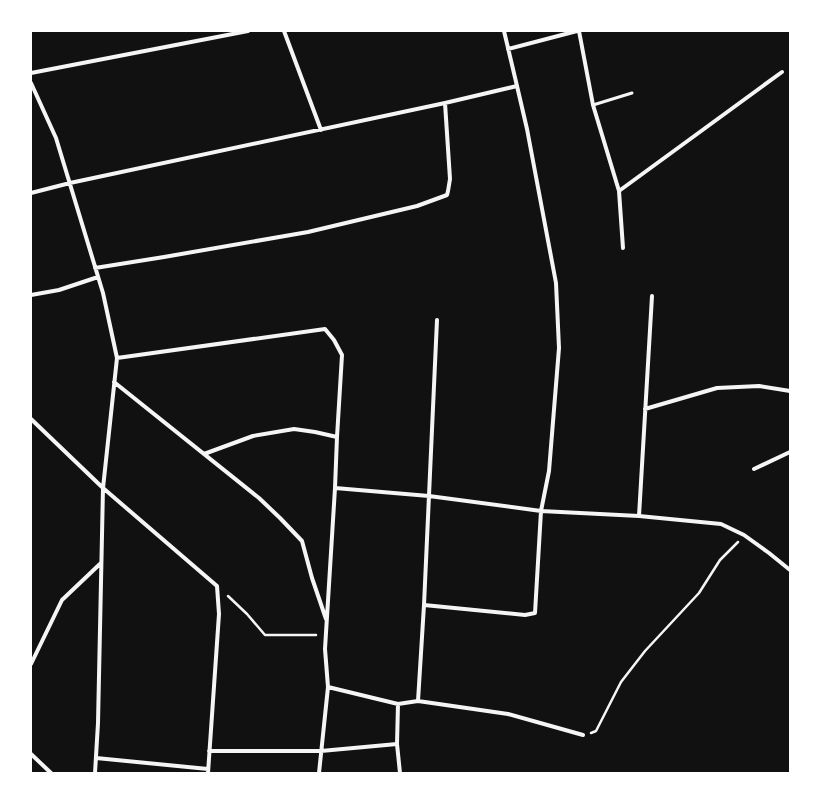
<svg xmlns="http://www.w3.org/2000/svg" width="821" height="804" font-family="'Alegreya Sans',sans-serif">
  <rect width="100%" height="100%" fill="#111"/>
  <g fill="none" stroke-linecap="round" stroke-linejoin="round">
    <!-- path -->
    <path stroke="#f5f5f5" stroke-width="2.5" d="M228,596L247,614L265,635H316
      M591,733L596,731L621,682L645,651L699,593L720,560L738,542"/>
    <!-- service -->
    <path stroke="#f5f5f5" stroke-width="3" d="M593,105L632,93"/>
    <!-- minor -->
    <path stroke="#f5f5f5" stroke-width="4" d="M284,31L321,130
      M579,31L593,105L619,191L623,248
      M508,49L577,31
      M31,73L248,31
      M31,83L56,138L103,293L117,358L103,488L98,723L95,773
      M619,191L782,72
      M31,193L70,183L445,103L517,86L504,31
      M95,268L164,257L308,232L417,206L447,195L448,191L450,179L445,103
      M31,295L59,290L98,277
      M117,358L325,329L334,340L342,355L337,437L335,488L325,649L328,687L319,773
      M114,382L259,498L280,518L302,541L312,578L326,619
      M645,409L717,388L759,386L790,391
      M31,419L103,488L217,586L219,614L208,773
      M204,454L253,436L294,429L315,432L337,437
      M754,469L790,452
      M335,488L429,496L541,511L639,516L721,524L744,535L769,553L790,570
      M639,516L652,296
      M424,605L525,615L535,613L541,511L549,471L559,348L556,283L527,129L517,86
      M31,664L62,600L101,563
      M328,687L398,704L418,701L508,714L583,735
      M418,701L424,605L437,320
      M398,704L397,744L400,773
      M209,751H321L397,744
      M31,754L51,773
      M96,758L208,769"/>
  </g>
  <!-- border -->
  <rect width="821" height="804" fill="none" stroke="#ffffff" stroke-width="64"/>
</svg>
